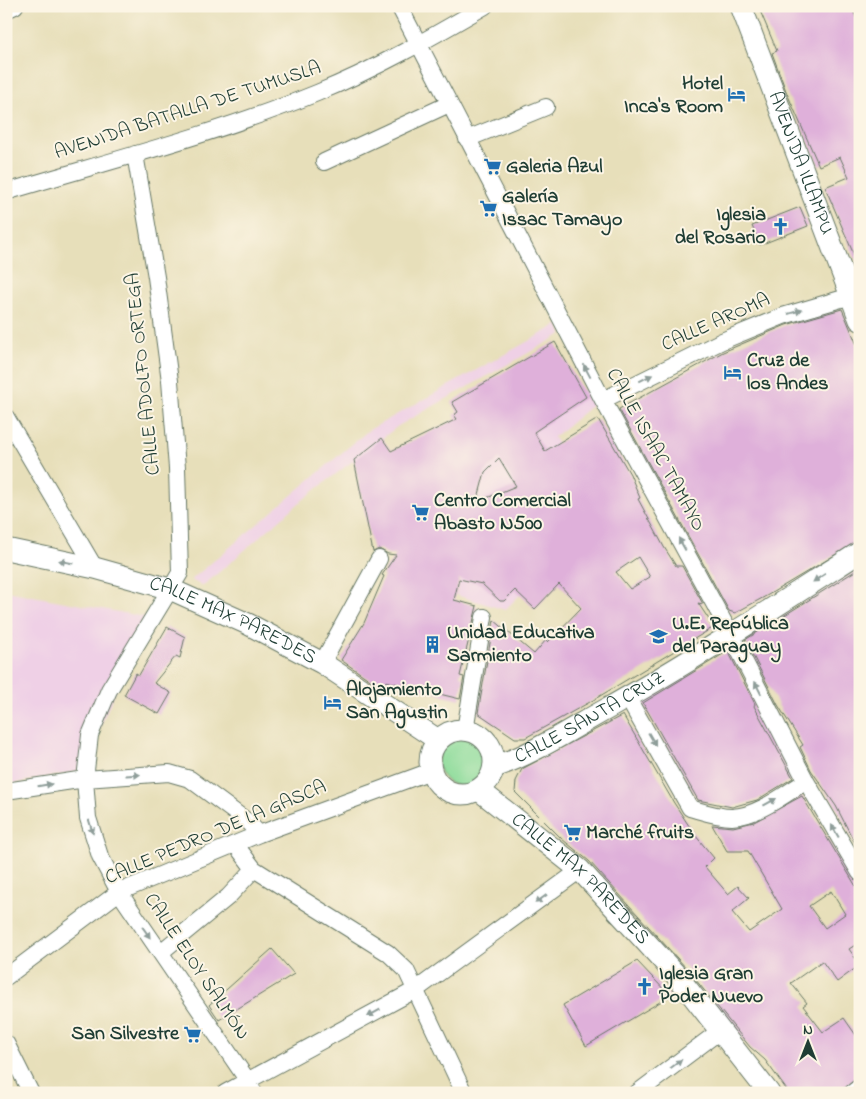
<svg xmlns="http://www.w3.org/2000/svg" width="866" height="1099" font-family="'Indie Flower',sans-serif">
  <rect width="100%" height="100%" fill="#fcf5e5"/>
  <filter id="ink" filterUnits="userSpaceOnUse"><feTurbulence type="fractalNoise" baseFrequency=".02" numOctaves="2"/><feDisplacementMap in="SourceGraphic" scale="10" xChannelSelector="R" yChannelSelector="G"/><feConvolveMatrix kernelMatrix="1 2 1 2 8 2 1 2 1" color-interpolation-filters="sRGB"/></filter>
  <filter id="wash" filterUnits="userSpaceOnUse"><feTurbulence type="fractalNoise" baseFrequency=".0096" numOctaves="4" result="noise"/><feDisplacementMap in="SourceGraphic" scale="20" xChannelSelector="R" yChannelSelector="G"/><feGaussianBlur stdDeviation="1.12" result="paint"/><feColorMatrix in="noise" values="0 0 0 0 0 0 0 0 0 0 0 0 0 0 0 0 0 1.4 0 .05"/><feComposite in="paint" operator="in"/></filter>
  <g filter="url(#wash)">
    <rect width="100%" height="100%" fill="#e7dfba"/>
    <!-- built -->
    <path fill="#efd0e6" d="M559,324L562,334L398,426L305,498L203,586L191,580L369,430Z
      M590,386L596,402L554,437L571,470L550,564L505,610L456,595L485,472L536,423Z
      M6,591L156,619L134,647L86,760L76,772L6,785Z"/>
    <!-- green -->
    <path fill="#8cdb9a" stroke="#568c67" d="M438 762a24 24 0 1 1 48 0a24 24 0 1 1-48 0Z"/>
    <g id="blocks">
      <!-- building -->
      <path fill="#dfb0da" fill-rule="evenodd" d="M758,6H851L860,26V269L825,187L849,177L840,157L819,166L786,91L772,53L777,51Z
        M800,207L808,226L760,245L752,226Z
        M842,309L860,352V540L768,595L735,613L729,611L619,409L723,352L786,325Z
        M555,342L586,397L534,432L545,451L598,419L630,474L640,498L638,499L664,547L676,566H682L703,604L698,603L714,627L590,702L525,738H515L478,713L494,620L534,654L546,640L548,642L581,608L559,584L535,609L515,590L504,601H500L482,584L459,579L454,600L477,606L460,676L464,677L460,699L386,681L384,687L376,684L341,660L364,623L384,576L382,575L396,555L388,554L379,549L373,552L354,460L382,438L391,451L457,419L454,415L458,412L452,402ZM499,458L516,486L477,502L485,472ZM638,557L650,577L630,589L616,572Z
        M860,568V853L836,806L811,770L800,747L803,745L778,705L745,640Z
        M167,627L185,637L180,658L176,656L154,683L171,693L159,714L124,695L136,673L139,675Z
        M728,651L755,704L754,706L793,778L757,800L732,807L698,800L643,703Z
        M623,715L674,803L695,835L714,858L705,867L728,894L738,886L749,898L732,912L749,932L782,909L748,851H727L712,825L733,827L754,822L802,796L860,893V942L849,949L860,965L837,982L822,961L791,983L807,1003L803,1006L823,1032L844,1018L860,1041V1075L839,1093H789L765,1060L750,1047L687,969L589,861L562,839L515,792L516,781L522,769ZM831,891L845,914L825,928L809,906Z
        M272,949L294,974L219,1020L209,1005Z
        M637,961L670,996L586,1046L563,1005Z"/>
    </g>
  </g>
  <g filter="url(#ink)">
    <use href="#blocks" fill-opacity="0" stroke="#657663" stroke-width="1"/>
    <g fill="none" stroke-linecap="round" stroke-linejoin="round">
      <defs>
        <path id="minor" d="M399,6L603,400L731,635L806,781L860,873
          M6,10L15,6
          M467,139L546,107
          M135,154L156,277L170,381L177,468L180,573L109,690L90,735L85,779L88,818L100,856L119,892L248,1081L254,1093
          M324,162L449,104
          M6,192C110,161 216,134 317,93C376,69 430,38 485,6
          M603,400L722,341L783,316L851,296
          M6,417L95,568
          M322,663L379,559
          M627,697L690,808C704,812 718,817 732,817C758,816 785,794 806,781
          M465,730L484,617
          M6,791L85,779L169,773L190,779L248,822L259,834
          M235,844L254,869L388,953L406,970L464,1093
          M161,952L228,897L254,869
          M6,977L119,892L259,834L431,771
          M6,1043L31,1093
          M225,1093L417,989L580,870
          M637,1093L721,1030
          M852,1093L860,1087"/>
        <g id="major">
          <path id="s1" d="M741,6L860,320"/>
          <path id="s2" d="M6,549L95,568L170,589L248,624L322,663L438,740"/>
          <circle cx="462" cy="762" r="32"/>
          <path id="s3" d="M494,767C533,754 569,730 605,710C692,661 776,606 860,552"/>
          <path id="s4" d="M479,790L580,870L678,977L769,1093"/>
        </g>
      </defs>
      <!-- minor casing -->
      <use href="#minor" stroke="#657663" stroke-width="18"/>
      <!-- major casing -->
      <use href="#major" stroke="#657663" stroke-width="23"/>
      <!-- minor -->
      <use href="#minor" stroke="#fff" stroke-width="16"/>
      <!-- major -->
      <use href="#major" stroke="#fff" stroke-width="21"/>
    </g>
    <!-- one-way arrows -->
    <defs><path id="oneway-solid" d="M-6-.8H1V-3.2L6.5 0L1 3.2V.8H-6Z" transform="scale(1.25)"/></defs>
    <g fill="#8f9e9a">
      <use href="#oneway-solid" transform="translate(795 312) rotate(-16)"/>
      <use href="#oneway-solid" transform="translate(587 371) rotate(-118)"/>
      <use href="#oneway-solid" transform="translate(646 378) rotate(-26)"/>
      <use href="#oneway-solid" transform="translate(682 544) rotate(-119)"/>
      <use href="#oneway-solid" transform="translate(66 562) rotate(-168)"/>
      <use href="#oneway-solid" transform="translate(819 578) rotate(147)"/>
      <use href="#oneway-solid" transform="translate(758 688) rotate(-117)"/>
      <use href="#oneway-solid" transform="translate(652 739) rotate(60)"/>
      <use href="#oneway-solid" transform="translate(133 775) rotate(-4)"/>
      <use href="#oneway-solid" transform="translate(45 785) rotate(-9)"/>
      <use href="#oneway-solid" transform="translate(770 802) rotate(-29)"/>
      <use href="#oneway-solid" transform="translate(91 827) rotate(73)"/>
      <use href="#oneway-solid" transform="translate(835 831) rotate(-120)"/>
      <use href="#oneway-solid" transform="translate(541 899) rotate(144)"/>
      <use href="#oneway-solid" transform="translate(146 932) rotate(55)"/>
      <use href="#oneway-solid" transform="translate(374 1013) rotate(151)"/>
      <use href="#oneway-solid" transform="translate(676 1064) rotate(-37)"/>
    </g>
  </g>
  <!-- icons -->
  <defs>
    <symbol id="hotel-bare" viewBox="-9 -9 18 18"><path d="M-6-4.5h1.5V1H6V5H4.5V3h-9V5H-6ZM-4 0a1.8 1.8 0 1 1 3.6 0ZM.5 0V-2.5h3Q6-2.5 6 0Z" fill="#1f6fb2" stroke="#fcf5e5" stroke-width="2.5" paint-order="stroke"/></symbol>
    <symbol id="supermarket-bare" viewBox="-9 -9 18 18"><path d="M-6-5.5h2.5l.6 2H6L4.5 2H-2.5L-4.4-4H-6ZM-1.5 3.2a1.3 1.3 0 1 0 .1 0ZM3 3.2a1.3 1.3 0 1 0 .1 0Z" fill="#1f6fb2" stroke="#fcf5e5" stroke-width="2.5" paint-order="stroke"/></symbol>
    <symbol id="church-bare" viewBox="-9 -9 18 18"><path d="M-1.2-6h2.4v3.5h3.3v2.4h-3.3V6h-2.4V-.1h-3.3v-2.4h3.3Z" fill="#1f6fb2" stroke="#fcf5e5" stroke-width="2.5" paint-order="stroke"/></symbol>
    <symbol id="school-bare" viewBox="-9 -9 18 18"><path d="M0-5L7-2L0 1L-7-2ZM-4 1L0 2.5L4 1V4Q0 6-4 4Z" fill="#1f6fb2" stroke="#fcf5e5" stroke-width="2.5" paint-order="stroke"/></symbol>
    <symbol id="building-bare" viewBox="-9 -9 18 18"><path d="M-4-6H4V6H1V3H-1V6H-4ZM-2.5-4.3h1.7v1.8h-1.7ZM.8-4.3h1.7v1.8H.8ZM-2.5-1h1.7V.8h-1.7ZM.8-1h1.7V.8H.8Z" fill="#1f6fb2" stroke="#fcf5e5" stroke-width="2.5" paint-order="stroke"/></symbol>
  </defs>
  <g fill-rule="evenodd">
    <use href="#hotel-bare" x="724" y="82" width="25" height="25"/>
    <use href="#supermarket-bare" x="480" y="154" width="25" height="25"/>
    <use href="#supermarket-bare" x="476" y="196" width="25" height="25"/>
    <use href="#church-bare" x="768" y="214" width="25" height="25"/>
    <use href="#hotel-bare" x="720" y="360" width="25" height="25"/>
    <use href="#supermarket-bare" x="408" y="500" width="25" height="25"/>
    <use href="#school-bare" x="646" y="624" width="25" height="25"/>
    <use href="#building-bare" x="420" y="632" width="25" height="25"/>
    <use href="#hotel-bare" x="320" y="690" width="25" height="25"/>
    <use href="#supermarket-bare" x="560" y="820" width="25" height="25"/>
    <use href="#church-bare" x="632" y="974" width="25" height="25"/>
    <use href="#supermarket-bare" x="180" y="1022" width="25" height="25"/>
  </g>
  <g text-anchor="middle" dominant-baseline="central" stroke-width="4" stroke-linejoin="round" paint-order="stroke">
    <!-- poi labels -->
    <g font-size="20" font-weight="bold" fill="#1f3d34" stroke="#fcf5e5" text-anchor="start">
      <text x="723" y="84" text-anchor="end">Hotel<tspan x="723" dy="23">Inca's Room</tspan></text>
      <text x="506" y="167">Galeria Azul</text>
      <text x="502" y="197">Galería<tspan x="502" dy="23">Issac Tamayo</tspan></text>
      <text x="766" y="215" text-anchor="end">Iglesia<tspan x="766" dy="23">del Rosario</tspan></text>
      <text x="747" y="361">Cruz de<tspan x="747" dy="23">los Andes</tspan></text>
      <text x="434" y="501">Centro Comercial<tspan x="434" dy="23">Abasto N500</tspan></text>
      <text x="672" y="624">U.E. República<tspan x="672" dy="23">del Paraguay</tspan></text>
      <text x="447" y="633">Unidad Educativa<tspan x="447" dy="23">Sarmiento</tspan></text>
      <text x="346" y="690">Alojamiento<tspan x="346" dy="23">San Agustin</tspan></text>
      <text x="586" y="833">Marché fruits</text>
      <text x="659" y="974">Iglesia Gran<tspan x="659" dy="23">Poder Nuevo</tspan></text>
      <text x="179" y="1034" text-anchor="end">San Silvestre</text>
    </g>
    <!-- street labels -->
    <g font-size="20" fill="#1f3d34" stroke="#fcf5e5">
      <text transform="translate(188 111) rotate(-18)">AVENIDA BATALLA DE TUMUSLA</text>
      <text stroke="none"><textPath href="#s1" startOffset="168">AVENIDA ILLAMPU</textPath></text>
      <text transform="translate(716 323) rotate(-24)">CALLE AROMA</text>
      <text transform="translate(144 374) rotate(-96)">CALLE ADOLFO ORTEGA</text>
      <text transform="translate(655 450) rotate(61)">CALLE ISAAC TAMAYO</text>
      <text stroke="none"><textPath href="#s2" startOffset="239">CALLE MAX PAREDES</textPath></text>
      <text stroke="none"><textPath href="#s3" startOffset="108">CALLE SANTA CRUZ</textPath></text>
      <text transform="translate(216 833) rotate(-23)">CALLE PEDRO DE LA GASCA</text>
      <text stroke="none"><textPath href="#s4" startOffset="135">CALLE MAX PAREDES</textPath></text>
      <text transform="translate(196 967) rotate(56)">CALLE ELOY SALMÓN</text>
    </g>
  </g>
  <!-- margin -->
  <rect width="866" height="1099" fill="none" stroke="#fcf5e5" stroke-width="25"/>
  <!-- north arrow -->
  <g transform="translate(808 1042)" stroke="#fcf5e5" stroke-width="4" paint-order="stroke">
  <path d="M0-4L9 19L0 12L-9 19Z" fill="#1f3d34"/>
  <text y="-8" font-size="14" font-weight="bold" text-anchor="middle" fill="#1f3d34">N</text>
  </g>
</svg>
